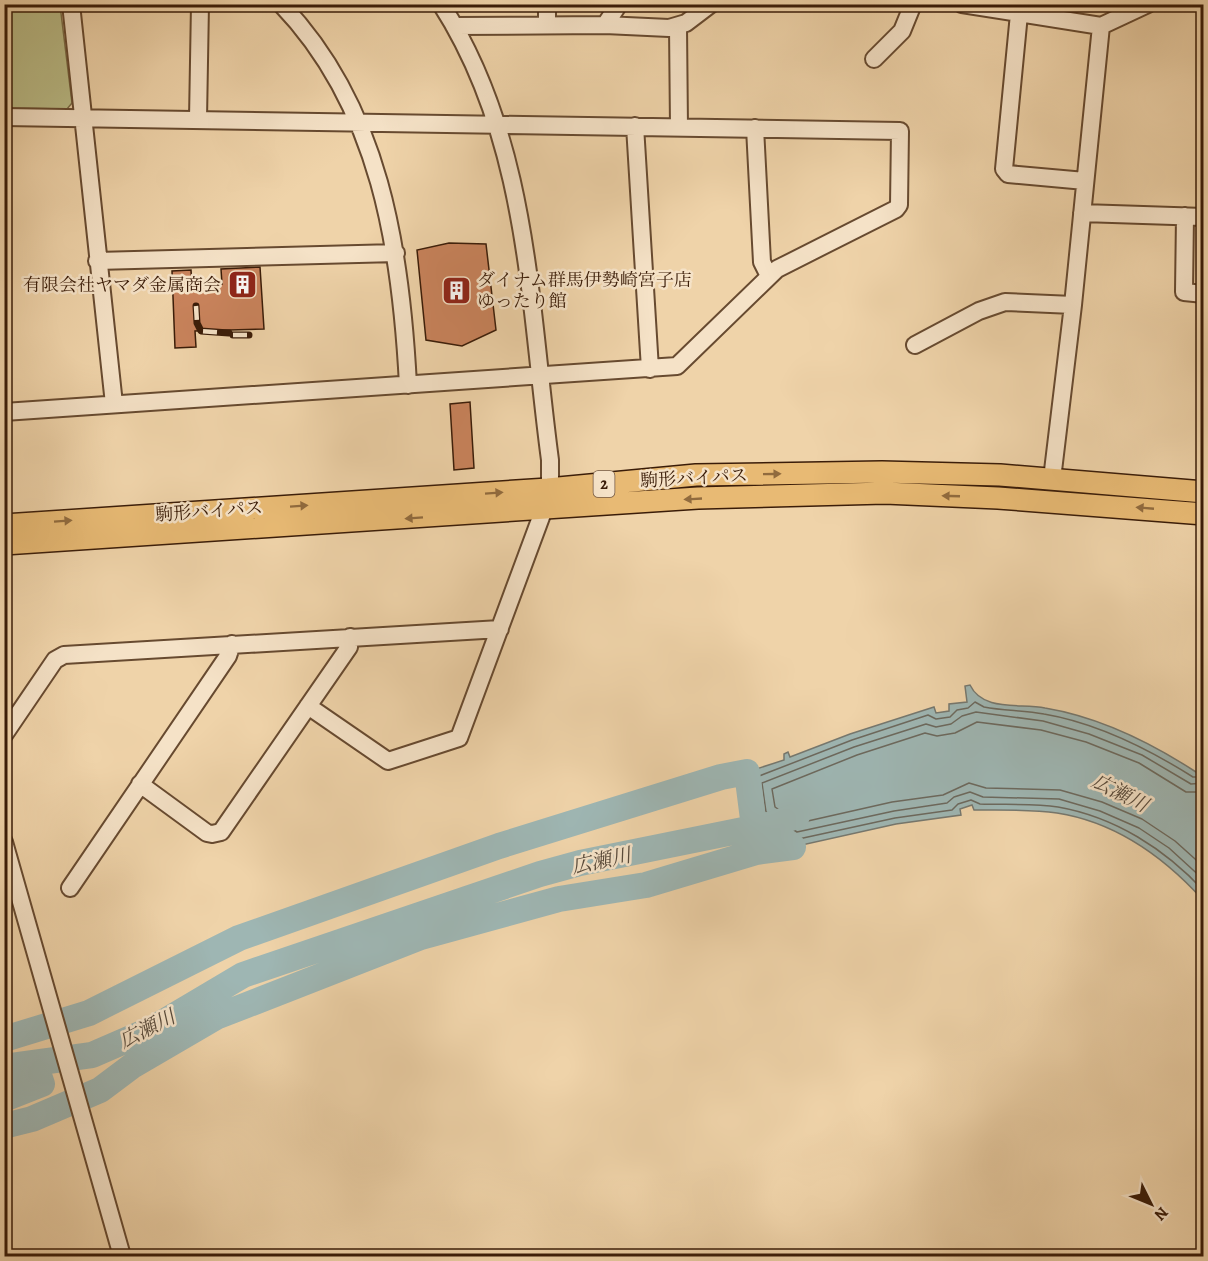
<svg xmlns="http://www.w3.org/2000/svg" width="1208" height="1261" font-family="Alegreya,'Noto Serif JP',serif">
  <rect width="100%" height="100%" fill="#efd3a9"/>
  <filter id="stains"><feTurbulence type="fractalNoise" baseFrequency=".00333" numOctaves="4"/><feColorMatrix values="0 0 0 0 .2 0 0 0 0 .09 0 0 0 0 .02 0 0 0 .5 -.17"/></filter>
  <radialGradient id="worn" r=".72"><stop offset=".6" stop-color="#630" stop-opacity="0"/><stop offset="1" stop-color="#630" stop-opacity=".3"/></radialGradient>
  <!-- green -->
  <path fill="#babc87" stroke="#7a6c48" stroke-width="1.5" d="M5,4L60,5L72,103L67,109L5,108Z"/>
  <!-- water -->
  <path fill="#9eb6b3" stroke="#76786f" stroke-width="1.5" d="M970,685C983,712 1020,703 1045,708C1099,717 1150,742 1196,772L1203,762V900C1164,857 1115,822 1057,813C1030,809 1001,810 974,810L972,805L960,809L961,815L896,824L793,847L753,819L747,772L784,760V754L788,752L790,757L850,734L934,707L936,713L949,711V704L967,702L965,686Z"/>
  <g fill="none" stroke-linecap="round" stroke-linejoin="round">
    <!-- shore -->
    <path stroke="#6c695e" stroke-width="1.5" d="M1204,772L1198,777H1193C1147,748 1097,723 1044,714C1024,710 1004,711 984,707L975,702L968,708L957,710L950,717L936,719L928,715L852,740L754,778L759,816L794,840L895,818L952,810L958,804L971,800L980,804C1005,805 1033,803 1058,807C1115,817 1165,849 1204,891
      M1204,783L1191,784L1142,755L1089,734L1043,721L976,712L962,716L951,724L936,727L926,724L854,747L762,783L766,812L797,832L894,811L947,803L954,797L970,792L983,797L1059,799L1100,811L1139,828L1169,848L1204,880
      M1204,792H1186L1139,763L1086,742L1041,730L977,722L955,733L937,736L925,733L857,755L772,789L775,807L799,823L892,802L943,795L969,783L986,788L1060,790L1102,802L1142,819L1175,841L1204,867"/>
    <!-- river -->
    <path stroke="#9eb6b3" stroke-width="26" d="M4,1039L89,1013L239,938L499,846L721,777L747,772L753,819L793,847
      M4,1067L92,1055L152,1029L243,975L540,874L580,863L773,824L797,816
      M4,1099L42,1084L40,1078L10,1081
      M4,1126L32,1119L100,1090L132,1066L216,1017L421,937L559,899L646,885L756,852L793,847"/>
  </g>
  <!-- building -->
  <path fill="#c9835c" stroke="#3a1c08" stroke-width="1.5" d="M449,243L486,244L496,330L462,346L426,340L417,250Z
    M260,267L264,329L195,331L196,347L175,348L172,271L191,270L192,286L222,284L221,269Z
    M470,402L474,468L454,470L450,404Z"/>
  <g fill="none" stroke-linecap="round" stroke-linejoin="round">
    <defs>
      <path id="minor" d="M71,4L114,404
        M281,4C380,107 401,249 408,385
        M547,4V25
        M962,4L1101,26L1148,4
        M1019,14L1004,169L1008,174L1085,181
        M605,25L619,4
        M454,26L605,25L669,28L686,23L711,4
        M678,27L679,127
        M874,59L902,31L913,4
        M4,117L900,131L899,205L896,209L777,269L677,366L4,412
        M198,119L200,4
        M635,126L650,369
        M755,128L762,262L769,276
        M1082,213L1204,217
        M1185,216L1184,292L1204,294
        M97,261L396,253
        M915,345L979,311L1005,302L1073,305
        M1052,479L1073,305L1101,26
        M308,706L388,761L459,738L544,509L550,481V460C529,304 529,141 441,4
        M4,735L55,660L64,655L500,629
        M140,784L207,833L212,834L221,832L349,647L350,637
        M4,842L122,1256
        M70,888L228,656L232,644"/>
      <path id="major" d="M4,525L548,489L696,475L882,472L1000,475L1204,492
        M4,544L698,498L885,493L998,498L1204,514"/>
    </defs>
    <!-- minor casing -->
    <use href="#minor" stroke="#674a30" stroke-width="20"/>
    <!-- major casing -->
    <use href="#major" stroke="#3a1c08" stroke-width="24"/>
    <!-- minor -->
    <use href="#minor" stroke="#f5e2c7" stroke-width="16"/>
    <!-- major -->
    <use href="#major" stroke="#e8ba74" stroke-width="21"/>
    <defs>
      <path id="rail" d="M196,306L197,323L201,331L229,333
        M233,335H249"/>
    </defs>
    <!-- rail casing -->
    <use href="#rail" stroke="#3a1c08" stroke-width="7"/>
    <!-- rail -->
    <use href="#rail" stroke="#f5e2c7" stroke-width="4.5" stroke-dasharray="14" stroke-linecap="butt"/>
  </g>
  <!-- one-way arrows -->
  <defs><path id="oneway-solid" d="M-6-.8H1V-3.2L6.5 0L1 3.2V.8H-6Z" transform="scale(1.5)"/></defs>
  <g fill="#916b3e">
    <use href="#oneway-solid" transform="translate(772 474) rotate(-1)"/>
    <use href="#oneway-solid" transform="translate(494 493) rotate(-4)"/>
    <use href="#oneway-solid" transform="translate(951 496) rotate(-178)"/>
    <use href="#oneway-solid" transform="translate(693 499) rotate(177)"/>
    <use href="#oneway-solid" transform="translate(299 506) rotate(-4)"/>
    <use href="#oneway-solid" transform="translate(1145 508) rotate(-175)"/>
    <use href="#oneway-solid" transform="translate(414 518) rotate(176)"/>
    <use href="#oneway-solid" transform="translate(63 521) rotate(-4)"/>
  </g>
  <!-- icons -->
  <defs>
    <symbol id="building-square" viewBox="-11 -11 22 22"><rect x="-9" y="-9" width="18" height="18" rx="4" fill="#8f2418" stroke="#f5e2c7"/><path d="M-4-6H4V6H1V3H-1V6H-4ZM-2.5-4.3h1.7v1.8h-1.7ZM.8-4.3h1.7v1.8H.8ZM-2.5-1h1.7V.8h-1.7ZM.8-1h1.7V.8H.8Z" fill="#fff"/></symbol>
  </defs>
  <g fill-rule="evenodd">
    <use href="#building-square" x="226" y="268" width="33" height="33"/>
    <use href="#building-square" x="440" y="274" width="33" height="33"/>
  </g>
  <g text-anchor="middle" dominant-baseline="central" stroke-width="5" stroke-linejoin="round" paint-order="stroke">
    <!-- shield labels -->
    <rect fill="#f5e2c7" stroke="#725741" stroke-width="1.5" x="593.5" y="471" width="21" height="26" rx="4.5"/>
    <g font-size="16" font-weight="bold" fill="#3a1c08">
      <text x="604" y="484">2</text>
    </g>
    <!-- poi labels -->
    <g font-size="18" fill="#3a1c08" stroke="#f5e2c7" text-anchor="start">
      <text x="477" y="280">ダイナム群馬伊勢崎宮子店<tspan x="477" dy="21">ゆったり館</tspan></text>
      <text x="221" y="285" text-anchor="end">有限会社ヤマダ金属商会</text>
    </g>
    <!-- street labels -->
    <g font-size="18" fill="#3a1c08" stroke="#f5e2c7">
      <text transform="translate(694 478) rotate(-3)">駒形バイパス</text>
      <text transform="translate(209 511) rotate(-4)">駒形バイパス</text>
    </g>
    <!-- water labels -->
    <g font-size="20" font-style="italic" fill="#584a3b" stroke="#f5e2c7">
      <text transform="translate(1120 793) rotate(27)">広瀬川</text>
      <text transform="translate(601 861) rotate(-12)">広瀬川</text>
      <text transform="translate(147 1029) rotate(-27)">広瀬川</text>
    </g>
  </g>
  <!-- margin -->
  <rect width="1208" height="1261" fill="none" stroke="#efd3a9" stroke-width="24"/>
  <rect x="6" y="6" width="1196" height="1249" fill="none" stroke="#3a1c08" stroke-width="3"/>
  <rect x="12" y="12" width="1184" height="1237" fill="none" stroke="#3a1c08" stroke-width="1.5"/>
  <!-- north arrow -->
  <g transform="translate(1151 1204) rotate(133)" stroke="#f5e2c7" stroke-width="4.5" paint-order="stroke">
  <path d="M0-4.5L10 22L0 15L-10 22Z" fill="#3a1c08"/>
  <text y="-9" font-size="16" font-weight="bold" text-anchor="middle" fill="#3a1c08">N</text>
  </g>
  <rect width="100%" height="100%" filter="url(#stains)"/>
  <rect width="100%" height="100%" fill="url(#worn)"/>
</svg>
